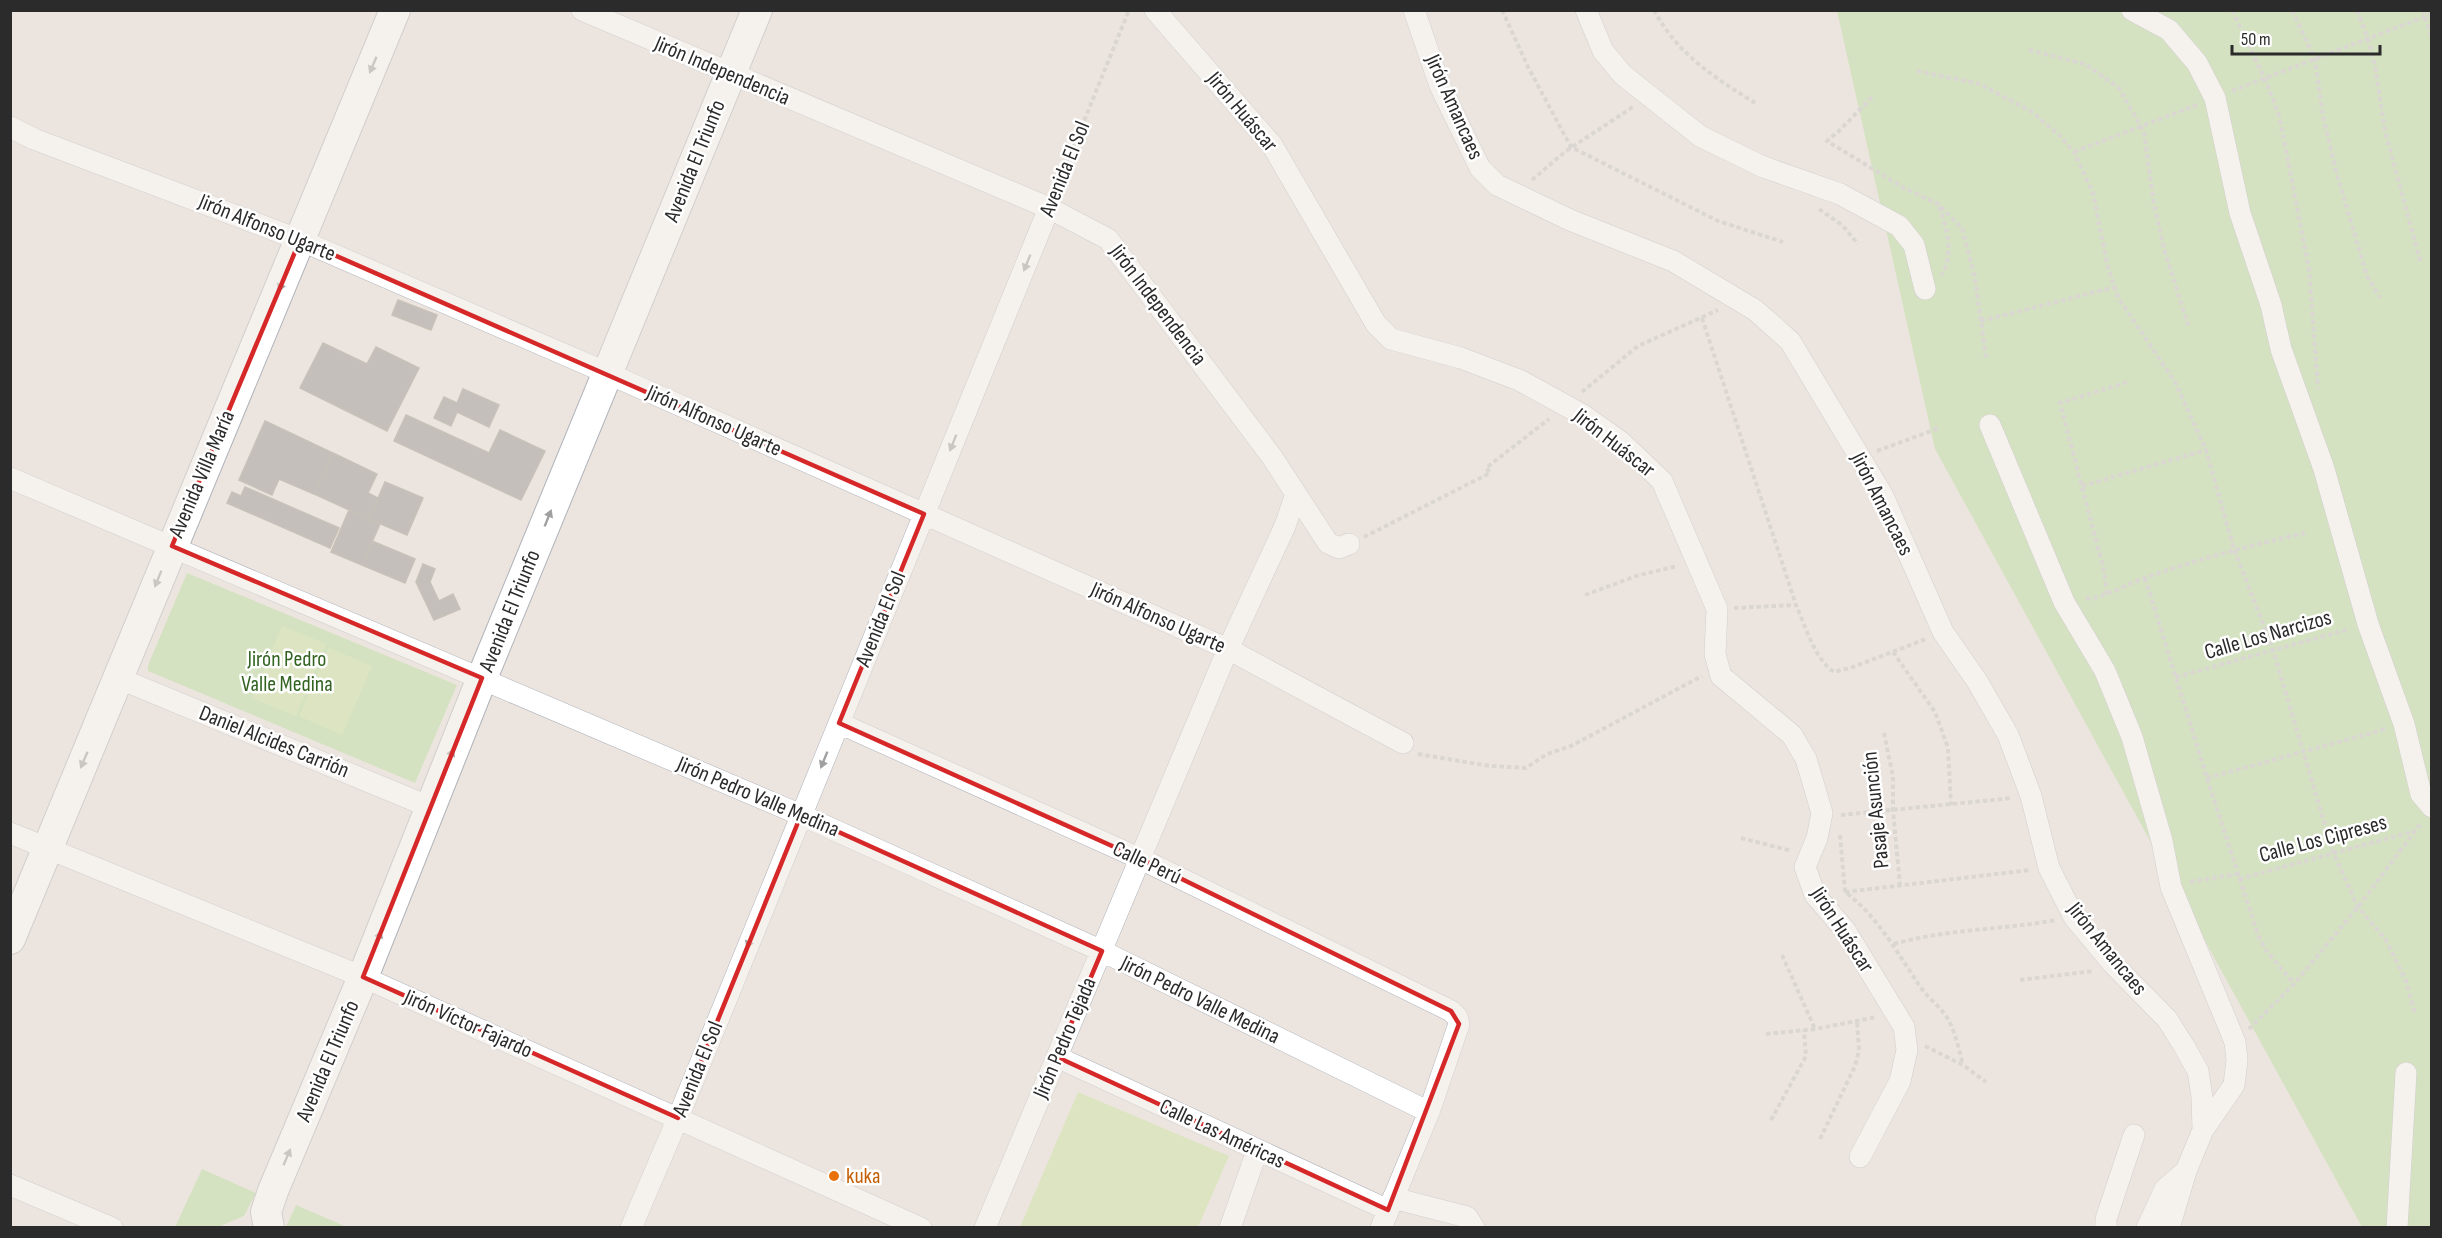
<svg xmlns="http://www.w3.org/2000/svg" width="2442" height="1238" font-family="'Sofia Sans Condensed',sans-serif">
  <rect width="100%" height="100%" fill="#ece5df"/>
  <!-- green -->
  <path fill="#b9dda0" d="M1837,11H2431V1227H2362L1935,449Z
    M187,573L457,685L415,783L148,671V665Z
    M202,1169L256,1193L244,1216L218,1227H175Z
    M296,1205L347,1227H286Z"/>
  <!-- pitch -->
  <path fill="#cae39d" d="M282,626L326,644L296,716L252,698Z
    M329,648L372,666L342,735L299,716Z
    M1078,1092L1229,1156L1198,1227H1020Z"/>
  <!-- building -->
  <path fill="#c4bfbb" stroke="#c7c1b8" stroke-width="1.5" d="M398,300L437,315L431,330L392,315Z
    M323,343L367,364L376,347L419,368L387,431L300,388Z
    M463,389L499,405L489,427L457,412L451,426L434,418L444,397L457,403Z
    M406,415L489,453L500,430L545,451L521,500L394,441Z
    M265,421L333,453L314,494L279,479L272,495L239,480Z
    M333,453L377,474L368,493L378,498L369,519L314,494Z
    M385,482L423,498L407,535L369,519Z
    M245,487L339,528L330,548L227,503L232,492L241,496Z
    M349,510L380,524L362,565L331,552Z
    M372,541L415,559L405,583L362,565Z
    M423,564L435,569L430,582L439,601L453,594L460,609L434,620L416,582Z"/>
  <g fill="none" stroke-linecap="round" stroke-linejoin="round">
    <defs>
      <path id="street" d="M582,10L1049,208L1108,239L1272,457L1328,543L1339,548L1349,544
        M1155,10L1272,145L1376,324L1391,339L1461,358L1519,380L1583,415L1621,442L1662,481L1717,609L1715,654L1721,676L1792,735L1806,759L1822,813L1817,838L1805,867L1815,895L1845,930L1904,1027L1907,1050L1900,1081L1860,1157
        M1414,10L1440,86L1480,168L1497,185L1570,220L1673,261L1755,310L1790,341L1883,496L1943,632L1977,681L2008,735L2031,796L2049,868L2074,917L2113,964L2167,1019L2184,1046L2198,1071L2202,1097L2203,1130
        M1586,10L1603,51L1623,75L1700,136L1761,166L1840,194L1899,226L1914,245L1925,289
        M2132,10L2169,30L2197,63L2215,98L2240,213L2271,305L2281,349L2324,469L2368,624L2404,724L2421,794L2432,807
        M10,127L34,139L300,240L607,373L1228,649L1403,743
        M1990,425L2064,602L2105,671L2132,737L2162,841L2171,887L2235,1042L2237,1060L2234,1085L2203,1130L2186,1171L2169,1228
        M10,478L801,815L1102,951L1429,1112
        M118,678L430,807
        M839,723L1141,859L1451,1011L1457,1017L1459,1024L1429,1112L1381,1228
        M10,833L363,977L921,1228
        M1057,1057L1388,1210
        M10,1185L112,1228
        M1393,1198L1467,1217L1474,1228
        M631,1228L678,1118L1049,208
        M985,1228L1228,649L1285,526L1296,494
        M1230,1228L1257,1151
        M2106,1228V1219L2134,1135
        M2147,1228L2165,1189L2186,1171
        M2397,1228L2406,1073"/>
      <path id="secondary" d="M10,939L395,10
        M269,1228L266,1212L273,1191L363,977L482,678L757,10"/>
    </defs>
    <!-- street casing -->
    <use href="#street" stroke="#afb2ba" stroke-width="22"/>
    <!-- secondary casing -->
    <use href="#secondary" stroke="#afb2ba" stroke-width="32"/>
    <!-- path -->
    <path stroke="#c4c4c4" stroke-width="4" stroke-dasharray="4.5 3" stroke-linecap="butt" d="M1502,10L1528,67L1571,147L1718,221L1783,242
      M1654,10C1677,54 1715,78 1755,103
      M2232,10L2265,79L2279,115L2309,269L2318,388
      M2292,10L2315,59L2323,116L2336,171L2367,276L2380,298
      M2357,10L2368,39L2375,66L2385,131L2421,264
      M2423,10L2432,38
      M2029,50L2085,64L2119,88L2144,132L2154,204L2164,249L2188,325
      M1917,71L1980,84L2032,112L2059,135L2074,152L2093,193L2108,268L2119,299L2175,382L2206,450L2234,549L2273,650L2333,852L2358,907L2386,940L2406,981L2415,1014
      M2232,91L2432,14
      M1872,97L1839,131L1827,141L1902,187L1938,204L1962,228L1975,278L1986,357
      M2074,152L2197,105
      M1532,180L1566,151L1633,107
      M1056,190L1129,10
      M1939,207C1947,228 1955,255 1941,275
      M1819,209L1842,225L1858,244
      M1702,318L1796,605C1806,627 1814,658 1834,672L1853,667L1926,639
      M1981,321L2115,287
      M1582,392L1638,346L1718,310
      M1877,451L1939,428
      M2082,486L2206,450
      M1364,537L1490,473L1486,468L1549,419
      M2145,578L2207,778L2258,935L2266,950L2294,984
      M2107,594L2104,571L2060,403L2128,382
      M1585,595L1636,576L1677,566
      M2086,599C2107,597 2127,584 2147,577C2199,559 2251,545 2305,533
      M1734,608L1796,605
      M1893,652L1935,712L1948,748L1951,805
      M2176,677L2350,629
      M1884,733L1893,777V810L1900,885
      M1418,754L1490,766L1526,768L1547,754L1571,746L1702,676
      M2207,778L2386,729
      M1841,815L2012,798
      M1840,835L1845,892C1879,917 1898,955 1922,989C1930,1000 1943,1009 1949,1021C1956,1035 1959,1050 1963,1065
      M1741,838L1792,851
      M2239,879L2415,831
      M2190,882L2238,874
      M1845,892L2030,870
      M1894,944C1946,929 2002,930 2056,920
      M1782,955L1815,1029
      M2020,980L2093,971
      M2249,1029L2294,984L2358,907L2421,823
      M1766,1034L1815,1029L1877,1017
      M1925,1046L1963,1065L1986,1082
      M1771,1120L1806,1056L1804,1030
      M1820,1139L1855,1066L1859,1050L1857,1021"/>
    <!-- street -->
    <use href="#street" stroke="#fff" stroke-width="21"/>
    <!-- secondary -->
    <use href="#secondary" stroke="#fff" stroke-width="30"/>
  </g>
  <!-- one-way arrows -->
  <defs><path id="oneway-solid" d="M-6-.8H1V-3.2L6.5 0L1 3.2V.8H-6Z" transform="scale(1.5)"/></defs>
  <g fill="#a0a0a0">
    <use href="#oneway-solid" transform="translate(373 65) rotate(113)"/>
    <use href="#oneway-solid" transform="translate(1027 263) rotate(112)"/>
    <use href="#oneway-solid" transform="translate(282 283) rotate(113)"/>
    <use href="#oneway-solid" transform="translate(953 443) rotate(112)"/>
    <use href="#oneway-solid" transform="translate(548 518) rotate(-68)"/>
    <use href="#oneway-solid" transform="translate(158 579) rotate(112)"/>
    <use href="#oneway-solid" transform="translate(450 757) rotate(-68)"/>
    <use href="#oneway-solid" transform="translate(84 760) rotate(113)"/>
    <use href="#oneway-solid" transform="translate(824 760) rotate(112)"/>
    <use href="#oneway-solid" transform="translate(378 939) rotate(-69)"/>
    <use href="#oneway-solid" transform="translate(750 940) rotate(112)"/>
    <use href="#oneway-solid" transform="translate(287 1157) rotate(-67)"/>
  </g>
  <!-- marked area -->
  <path d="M0 0H2442V1238H0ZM300,240L924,514L839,723L1141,859L1451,1011L1459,1024L1388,1210L1057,1057L1102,951L801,815L678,1118L363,977L482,678L172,546Z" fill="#ece5df" fill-opacity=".55" fill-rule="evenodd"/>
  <path fill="none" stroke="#d62828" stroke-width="4.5" stroke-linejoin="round" d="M300,240L924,514L839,723L1141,859L1451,1011L1459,1024L1388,1210L1057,1057L1102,951L801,815L678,1118L363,977L482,678L172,546Z"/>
  <!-- markers -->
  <circle fill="#e8710a" stroke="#fff" stroke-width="2" cx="834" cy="1176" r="6"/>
  <g text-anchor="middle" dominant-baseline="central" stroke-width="5" stroke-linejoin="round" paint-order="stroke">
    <!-- street labels -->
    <g font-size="22" fill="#2b2b2b" stroke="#fff">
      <text transform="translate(722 71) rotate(23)">Jirón Independencia</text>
      <text transform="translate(1454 107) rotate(66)">Jirón Amancaes</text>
      <text transform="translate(1242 112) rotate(50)">Jirón Huáscar</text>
      <text transform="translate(695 161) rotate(-68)">Avenida El Triunfo</text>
      <text transform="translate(1065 169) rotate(-68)">Avenida El Sol</text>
      <text transform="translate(267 228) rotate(22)">Jirón Alfonso Ugarte</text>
      <text transform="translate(1158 305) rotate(53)">Jirón Independencia</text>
      <text transform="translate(714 421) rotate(24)">Jirón Alfonso Ugarte</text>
      <text transform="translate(1614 443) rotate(38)">Jirón Huáscar</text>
      <text transform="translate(202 474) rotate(-67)">Avenida Villa María</text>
      <text transform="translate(1882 504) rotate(63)">Jirón Amancaes</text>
      <text transform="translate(510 611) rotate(-68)">Avenida El Triunfo</text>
      <text transform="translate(1158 618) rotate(24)">Jirón Alfonso Ugarte</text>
      <text transform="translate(881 619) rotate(-68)">Avenida El Sol</text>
      <text transform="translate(2268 635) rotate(-16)">Calle Los Narcizos</text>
      <text transform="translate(274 742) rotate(22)">Daniel Alcides Carrión</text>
      <text transform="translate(758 797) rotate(23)">Jirón Pedro Valle Medina</text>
      <text transform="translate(1876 810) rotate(-96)">Pasaje Asunción</text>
      <text transform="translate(2323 839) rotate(-15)">Calle Los Cipreses</text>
      <text transform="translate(1147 863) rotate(25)">Calle Perú</text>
      <text transform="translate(1842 930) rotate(57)">Jirón Huáscar</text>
      <text transform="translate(2107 949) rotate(51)">Jirón Amancaes</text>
      <text transform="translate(1200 1000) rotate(26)">Jirón Pedro Valle Medina</text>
      <text transform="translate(468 1024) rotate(24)">Jirón Víctor Fajardo</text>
      <text transform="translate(1065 1038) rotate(-67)">Jirón Pedro Tejada</text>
      <text transform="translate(328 1061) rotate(-67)">Avenida El Triunfo</text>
      <text transform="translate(698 1069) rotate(-68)">Avenida El Sol</text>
      <text transform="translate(1222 1134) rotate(25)">Calle Las Américas</text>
    </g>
    <!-- park labels -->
    <g font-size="22" fill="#336321" stroke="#fff">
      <text x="287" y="659">Jirón Pedro<tspan x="287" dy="25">Valle Medina</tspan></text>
    </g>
    <!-- food labels -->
    <g font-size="22" fill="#c56008" stroke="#fff" text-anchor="start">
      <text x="846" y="1176">kuka</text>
    </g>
  </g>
  <!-- border -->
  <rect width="2442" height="1238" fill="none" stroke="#2b2b2b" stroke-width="24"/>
  <!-- scale -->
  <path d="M2232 45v9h148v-9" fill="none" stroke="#2b2b2b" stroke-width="3"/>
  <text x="2241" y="45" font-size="18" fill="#2b2b2b" stroke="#ffffff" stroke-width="4.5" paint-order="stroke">50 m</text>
</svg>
